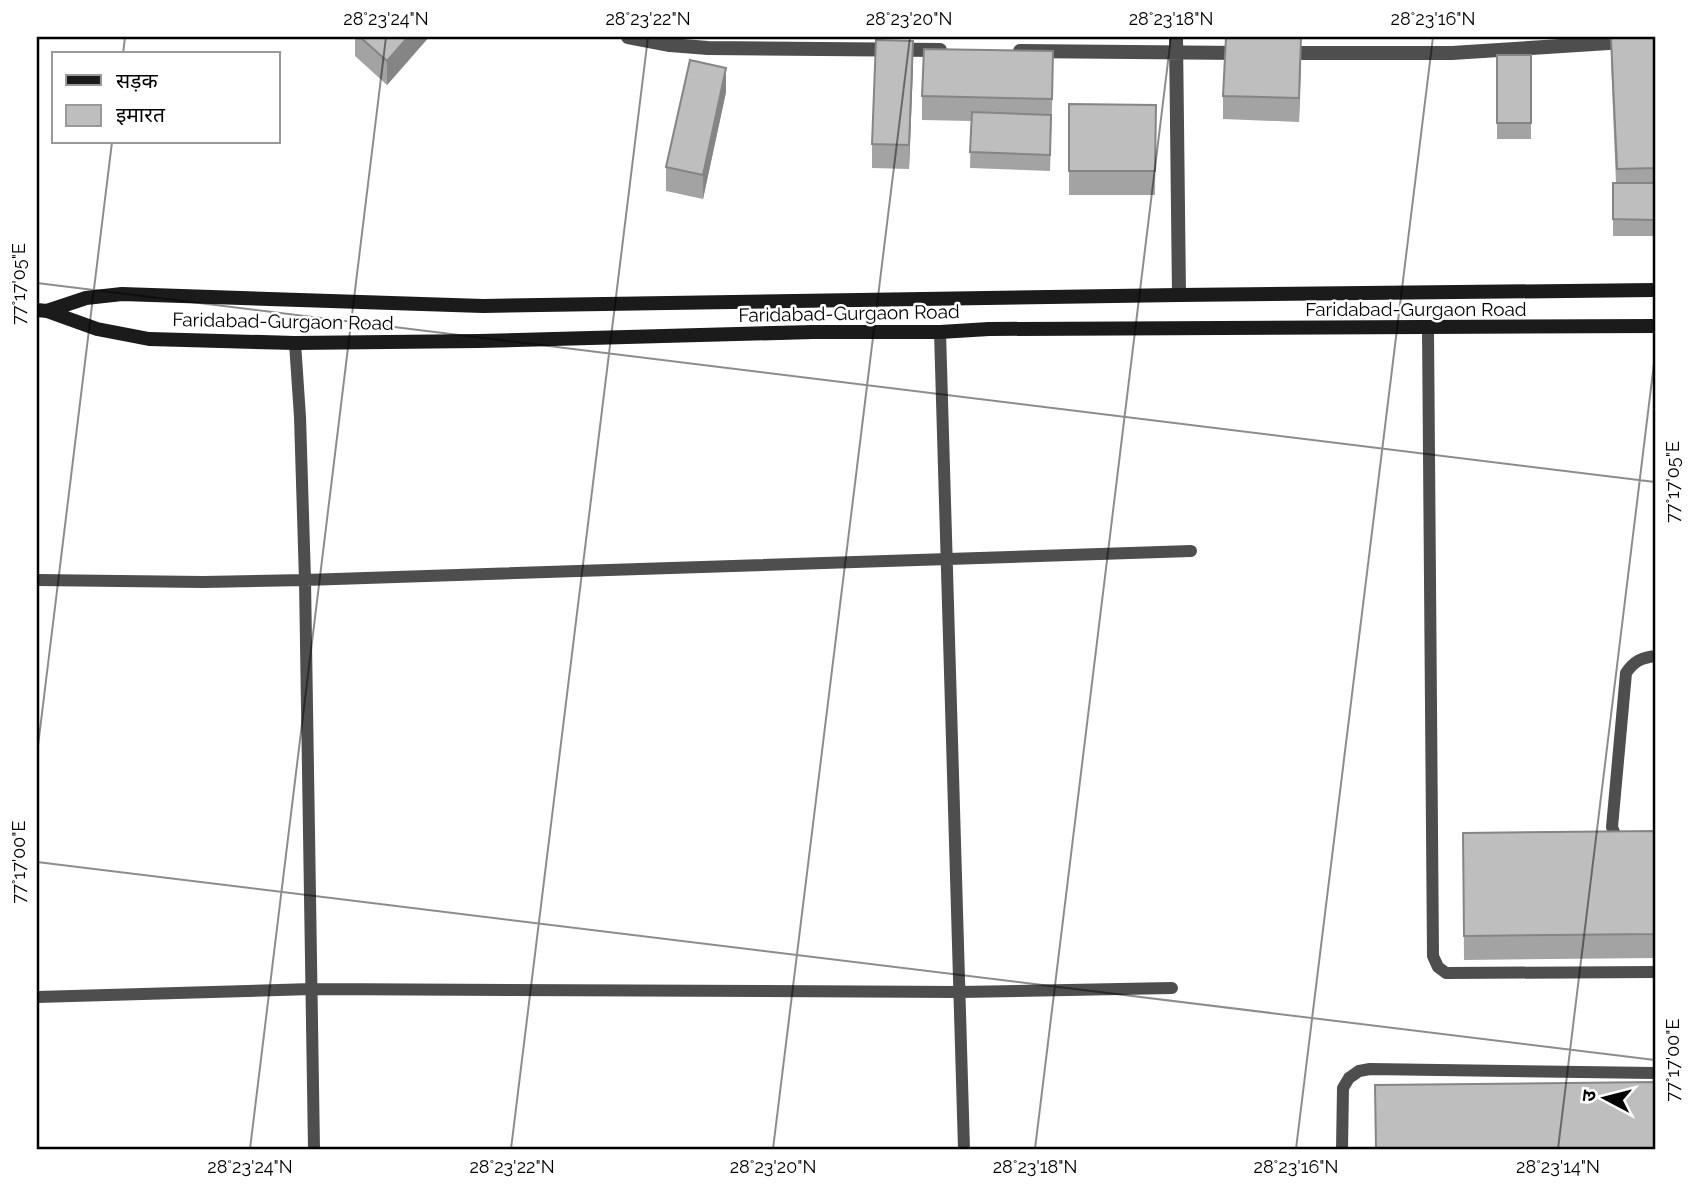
<svg xmlns="http://www.w3.org/2000/svg" width="1692" height="1186" font-family="Raleway,'Noto Sans Devanagari',sans-serif">
  <rect width="100%" height="100%" fill="#fff"/>
  <g fill="none" stroke-linecap="round" stroke-linejoin="round">
    <!-- lane -->
    <path stroke="#4e4e4e" stroke-width="12" d="M1428,329L1433,956L1438,967L1446,973L1655,972
      M940,332L964,1149
      M295,343L300,417L305,580L314,1149
      M37,580L203,582L305,580L1191,551
      M1655,656C1641,658 1634,661 1626,673L1612,827L1617,840L1626,845H1655
      M37,997L312,989L960,992L1172,988
      M1342,1149L1343,1088L1349,1078L1359,1071L1370,1069L1655,1073"/>
    <!-- street -->
    <path stroke="#4e4e4e" stroke-width="14" d="M628,37L670,45L708,48L940,50
      M1176,37L1179,295
      M1020,51L1241,53
      M1283,53H1452L1655,40"/>
    <!-- secondary -->
    <path stroke="#1b1b1b" stroke-width="14" d="M37,310L47,311L97,329L149,339L295,343L479,341L813,332H940L989,329L1655,326
      M47,311L86,298L122,294L483,306L1179,295L1655,290"/>
  </g>
  <!-- wall -->
  <path fill="#a3a3a3" d="M355,37H429L387,85L355,56Z
    M1655,37V236H1613V183H1616L1611,62V38Z
    M1497,55H1531V139H1497Z
    M1301,59L1299,122L1223,119V96Z
    M913,65L909,169L872,168V144Z
    M1053,75L1050,171L970,168L971,121L922,120V96Z
    M726,92L703,199L666,191V167Z
    M1069,104L1156,105L1155,195H1069Z
    M1655,831V958L1464,960L1463,833Z"/>
  <!-- shaded-wall -->
  <path fill="#858585" d="M408,37H429L387,85V61Z
    M1301,37V59L1299,122V98Z
    M913,41V65L909,169V145Z
    M726,68V92L703,199V175Z"/>
  <!-- building -->
  <path fill="#bebebe" stroke="#858585" stroke-width="2" d="M360,37H408L387,61Z
    M1226,37H1301L1299,98L1223,96Z
    M1655,37V168L1617,169L1611,38Z
    M876,40L913,41L909,145L872,144Z
    M924,49L1053,51L1052,99L922,96Z
    M1497,55H1531V123H1497Z
    M690,60L726,68L703,175L666,167Z
    M1069,104L1156,105L1155,171H1069Z
    M972,112L1051,115L1050,155L970,152Z
    M1613,183H1655V220L1613,219Z
    M1655,831V934L1464,936L1463,833Z
    M1655,1082V1149H1376L1375,1085Z"/>
  <!-- ticks -->
  <path fill="none" stroke="#000" stroke-width="2" stroke-opacity="0.45" d="M123,54L125,37M37,283L1655,482M37,754L112,142M37,862L1655,1060M250,1149L386,37M511,1149L648,37M773,1149L910,37M1035,1149L1171,37M1296,1149L1433,37M1558,1149L1655,355"/>
  <g text-anchor="middle" dominant-baseline="central" stroke-width="5" stroke-linejoin="round" paint-order="stroke">
    <!-- street labels -->
    <g font-size="19" fill="#000" stroke="#fff">
      <text x="1416" y="309">Faridabad-Gurgaon Road</text>
      <text transform="translate(849 313) rotate(-1)">Faridabad-Gurgaon Road</text>
      <text transform="translate(283 321) rotate(1)">Faridabad-Gurgaon Road</text>
    </g>
  </g>
  <!-- border -->
  <rect width="1692" height="1186" fill="none" stroke="#ffffff" stroke-width="77"/>
  <!-- legend -->
  <rect x="52" y="52" width="228" height="91" fill="#ffffff" stroke="#999999" stroke-width="2"/>
  <rect x="66" y="75" width="35" height="10" fill="#1b1b1b" stroke="#999999" stroke-width="2"/>
  <text x="116" y="88" font-size="21" fill="#000000">सड़क</text>
  <rect x="66" y="105" width="35" height="21" fill="#bebebe" stroke="#999999" stroke-width="2"/>
  <text x="116" y="122" font-size="21" fill="#000000">इमारत</text>
  <!-- north arrow -->
  <g transform="translate(1605 1098) rotate(277)" stroke="#ffffff" stroke-width="5" paint-order="stroke">
  <path d="M0-5L12 26L0 18L-12 26Z" fill="#000000"/>
  <text y="-10" font-size="19" font-weight="bold" text-anchor="middle" fill="#000000">उ</text>
  </g>
  <rect x="38" y="38" width="1616" height="1110" fill="none" stroke="#000" stroke-width="2.5"/>
  <g font-size="18" text-anchor="middle" fill="#000">
    <text x="386" y="25">28°23'24"N</text>
    <text x="648" y="25">28°23'22"N</text>
    <text x="909" y="25">28°23'20"N</text>
    <text x="1171" y="25">28°23'18"N</text>
    <text x="1433" y="25">28°23'16"N</text>
    <text transform="translate(19 284) rotate(-90)" y="6">77°17'05"E</text>
    <text transform="translate(1673 482) rotate(-90)" y="6">77°17'05"E</text>
    <text transform="translate(19 862) rotate(-90)" y="6">77°17'00"E</text>
    <text transform="translate(1673 1060) rotate(-90)" y="6">77°17'00"E</text>
    <text x="250" y="1173">28°23'24"N</text>
    <text x="512" y="1173">28°23'22"N</text>
    <text x="773" y="1173">28°23'20"N</text>
    <text x="1035" y="1173">28°23'18"N</text>
    <text x="1296" y="1173">28°23'16"N</text>
    <text x="1558" y="1173">28°23'14"N</text>
  </g>
</svg>
